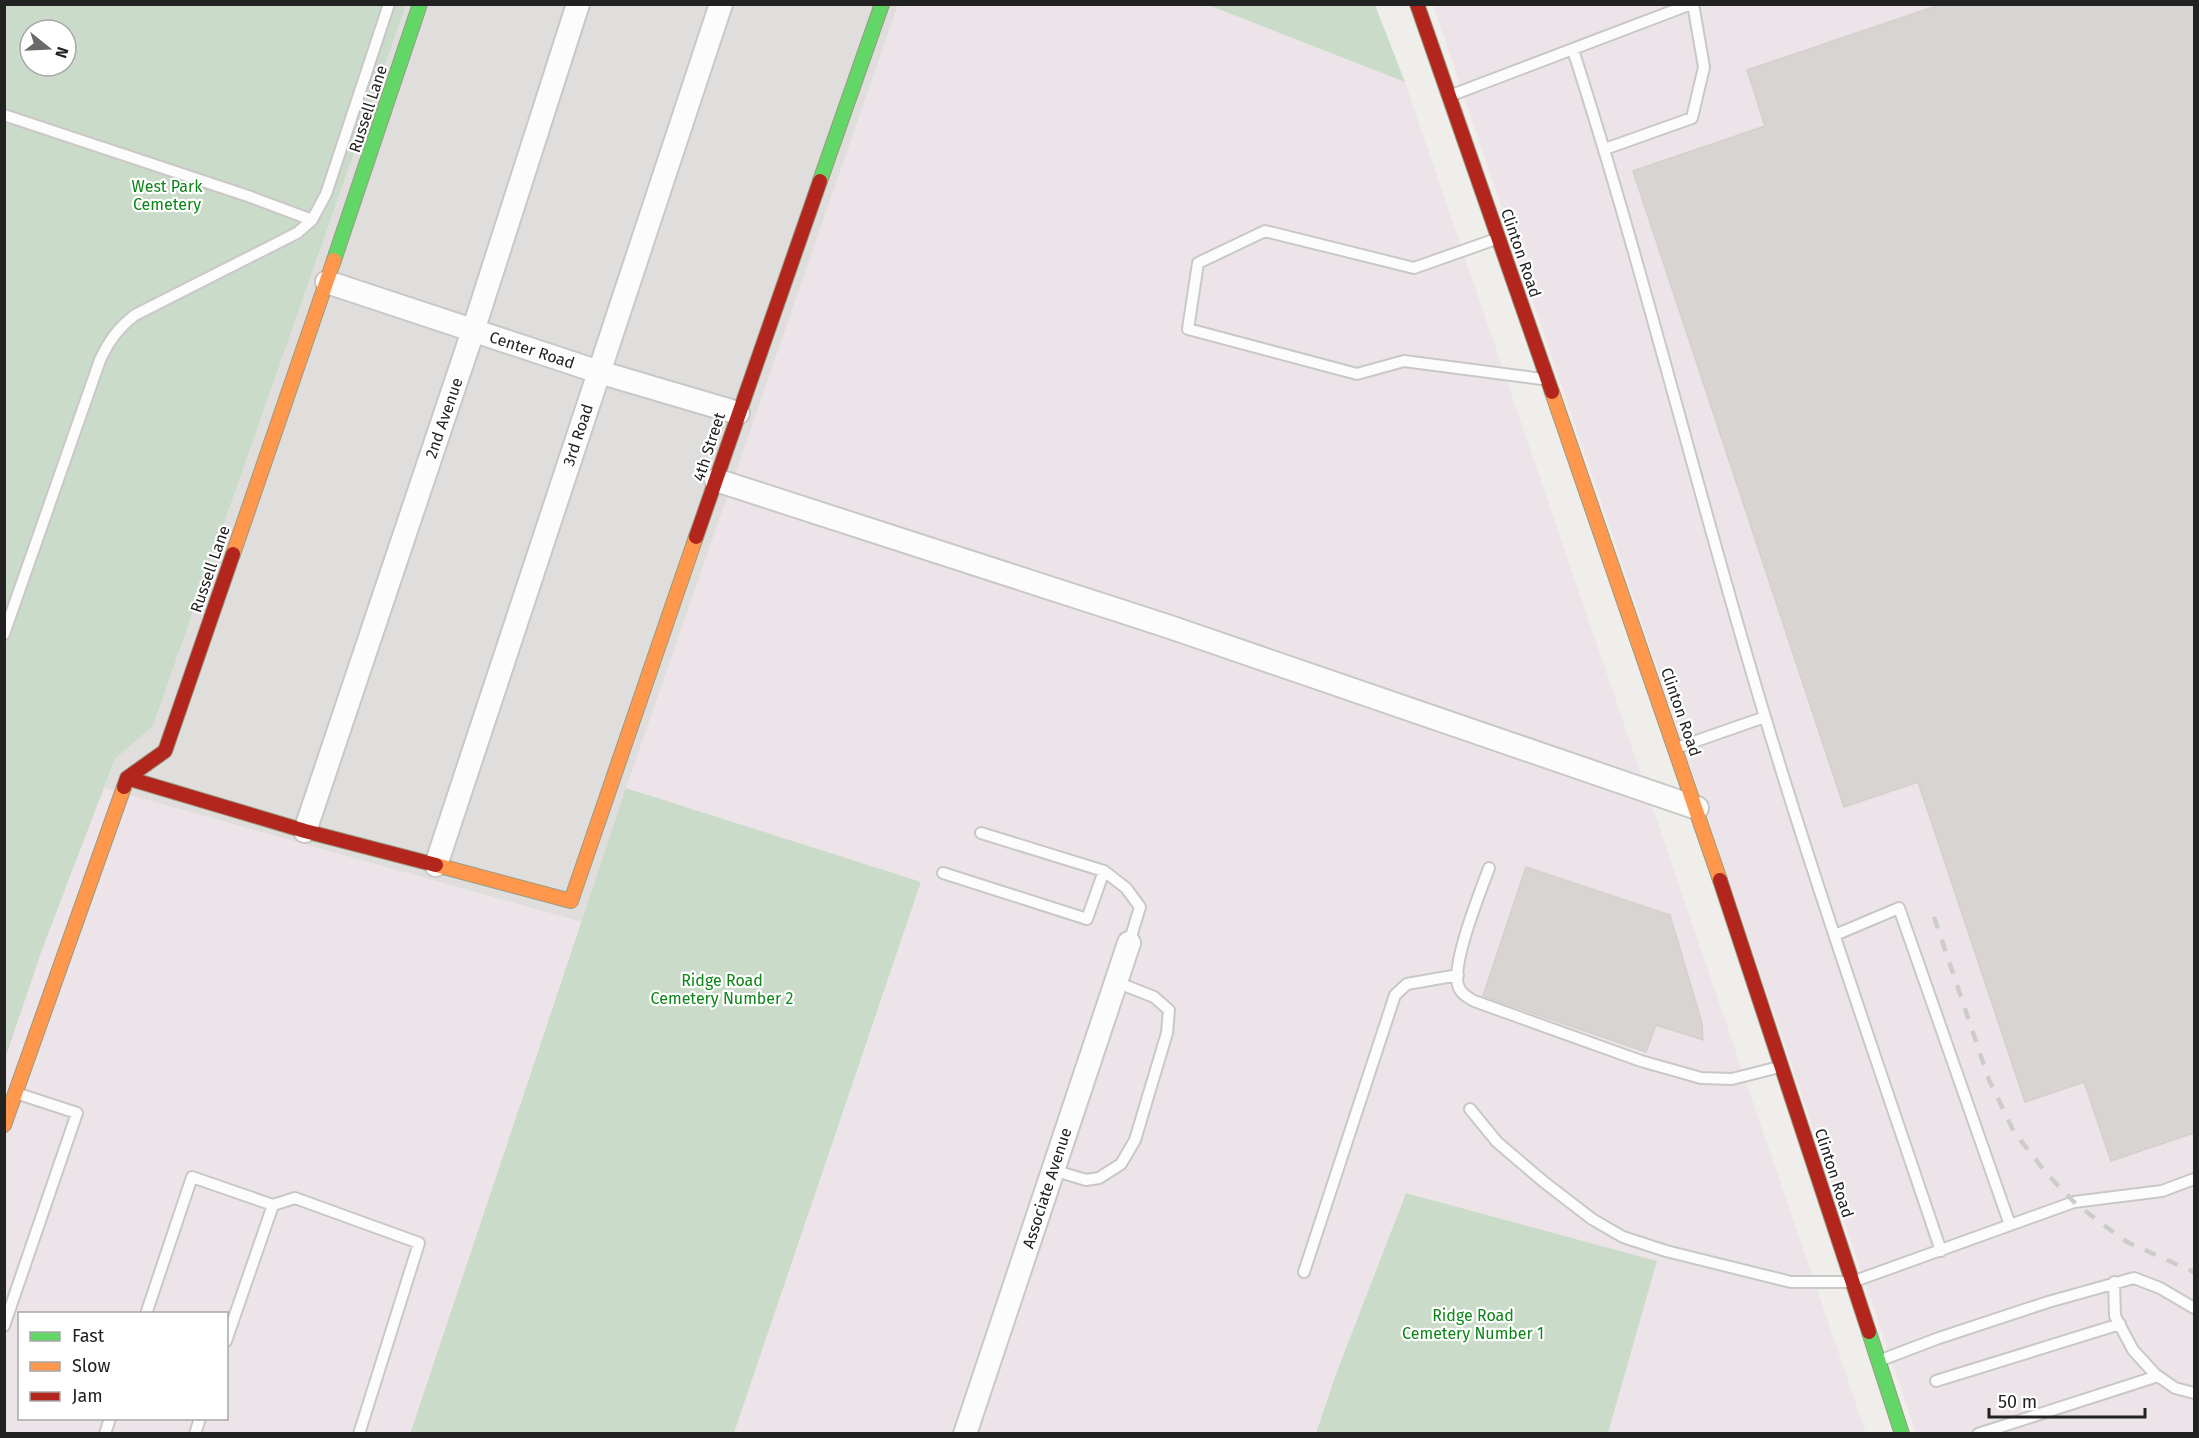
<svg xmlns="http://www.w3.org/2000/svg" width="2199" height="1438" font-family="'Fira Sans',sans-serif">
  <rect width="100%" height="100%" fill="#f0eeeb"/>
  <!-- residential -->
  <path fill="#dfdedc" d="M406,5H898L581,922L104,788L115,759L153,726Z"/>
  <!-- industrial -->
  <path fill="#ede4e9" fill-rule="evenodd" d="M898,5H1208L1405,82L1866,1433H1608L1657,1261L1406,1193L1336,1374L1316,1433H734L921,883L626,788Z
    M1433,5H2194V1433H1916Z
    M104,788L581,922L410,1433L5,1434V1059L42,950ZM20,1314H226V1418H20Z"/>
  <!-- cemetery -->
  <path fill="#cadbca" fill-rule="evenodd" d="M5,5H406L153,726L115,759L42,950L5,1059ZM30,30H66V66H30Z
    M1208,5H1375L1405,82Z
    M626,788L921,882L734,1433L410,1434Z
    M1406,1193L1657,1261L1608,1433H1316L1336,1374Z"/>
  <!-- building -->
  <path fill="#d7d4d2" stroke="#d3d0cc" stroke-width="1.5" d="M1942,4H2194V1133L2111,1161L2084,1082L2025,1102L1918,782L1844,807L1633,171L1765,126L1747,70Z
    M1526,867L1670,915L1702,1023L1703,1040L1656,1025L1646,1052L1483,996Z"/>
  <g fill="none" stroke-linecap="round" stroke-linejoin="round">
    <defs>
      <path id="lane" d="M1573,50C1644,270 1698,496 1765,717C1819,896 1881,1073 1941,1251
        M1452,95L1691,4
        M4,115L248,196L312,220L297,233L135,315C118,328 109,341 100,360L4,634
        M1605,149L1692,118L1704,67L1693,4
        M312,220L326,194L389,4
        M1496,239L1414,268L1265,231L1198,263L1188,329L1357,374L1404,361L1542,379
        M1679,747L1765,717
        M981,833L1104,871L1126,888L1140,907L1129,943
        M1489,868C1480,893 1452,961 1458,985C1460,993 1467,997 1474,1001L1641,1061L1701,1078L1732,1079L1779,1067
        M943,873L1087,919L1104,871
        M1835,935L1899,908L2010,1225
        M1470,1109L1497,1142L1544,1182L1592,1219L1623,1237L1666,1251L1791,1282H1852L2074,1202L2162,1191L2194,1179
        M1053,1170L1086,1180L1099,1178L1121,1164L1135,1140L1167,1033L1169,1010L1154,997L1116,982
        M273,1205L295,1198L419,1243L359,1434
        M1304,1272L1395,995L1407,984L1458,975
        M2114,1282L2115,1316L2133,1350L2155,1374L2175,1388L2194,1393
        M146,1314L192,1177L273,1205L226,1341
        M4,1326L77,1113L19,1094
        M1881,1360L1939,1338L2048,1302L2134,1278L2160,1288L2194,1308
        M1936,1381L2120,1324
        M105,1434L110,1418
        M195,1434L200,1418
        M1978,1434L2158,1376"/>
      <path id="street" d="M327,282L599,372L738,413
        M716,480L1167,626L1697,808
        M305,831L473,331L578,4
        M436,865L721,4
        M965,1434L1129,943"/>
      <path id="fast" d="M820,181L882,4
        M334,260L420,4
        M1869,1332L1902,1434"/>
      <path id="slow" d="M1552,392L1720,880
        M233,554L334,260
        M436,865L571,901L696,537
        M4,1125L124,787"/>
      <path id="jam" d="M1417,4L1552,392
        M696,537L820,181
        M127,778L305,831L436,865
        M124,787L127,778L165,751L233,554
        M1720,880L1869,1332"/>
    </defs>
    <!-- lane casing -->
    <use href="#lane" stroke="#c9c8c7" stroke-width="14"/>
    <!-- street casing -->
    <use href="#street" stroke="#c9c8c7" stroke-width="26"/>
    <!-- fast casing -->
    <use href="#fast" stroke="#999a82" stroke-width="16"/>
    <!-- slow casing -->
    <use href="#slow" stroke="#999a82" stroke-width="16"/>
    <!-- jam casing -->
    <use href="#jam" stroke="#999a82" stroke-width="16"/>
    <!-- lane -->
    <use href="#lane" stroke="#fdfcfc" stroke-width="10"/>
    <!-- street -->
    <use href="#street" stroke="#fdfcfc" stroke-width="22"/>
    <!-- fast -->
    <use href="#fast" stroke="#63d668" stroke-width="14"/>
    <!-- slow -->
    <use href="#slow" stroke="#ff974d" stroke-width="14"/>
    <!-- jam -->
    <use href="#jam" stroke="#b3261e" stroke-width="14"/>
    <!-- rail -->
    <path stroke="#ccc" stroke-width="4.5" stroke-dasharray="12 12" stroke-linecap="butt" d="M1934,917L1989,1080L2014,1132L2047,1174L2074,1202L2101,1223L2127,1242L2194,1272"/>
  </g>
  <g text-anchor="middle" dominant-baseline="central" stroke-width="4.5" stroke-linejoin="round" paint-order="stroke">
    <!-- street labels -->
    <g font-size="16" fill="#222" stroke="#fff">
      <text transform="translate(368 109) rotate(-72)">Russell Lane</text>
      <text transform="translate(1521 253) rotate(71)">Clinton Road</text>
      <text transform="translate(532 350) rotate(18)">Center Road</text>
      <text transform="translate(444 418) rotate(-71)">2nd Avenue</text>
      <text transform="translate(578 435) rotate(-72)">3rd Road</text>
      <text transform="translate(709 447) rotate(-72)">4th Street</text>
      <text transform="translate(210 569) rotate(-71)">Russell Lane</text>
      <text transform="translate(1681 712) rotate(71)">Clinton Road</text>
      <text transform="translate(1834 1173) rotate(72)">Clinton Road</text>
      <text transform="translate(1047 1188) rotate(-72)">Associate Avenue</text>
    </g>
    <!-- park labels -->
    <g font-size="16" fill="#0c8416" stroke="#fff">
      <text x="167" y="186">West Park<tspan x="167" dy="18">Cemetery</tspan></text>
      <text x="722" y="980">Ridge Road<tspan x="722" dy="18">Cemetery Number 2</tspan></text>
      <text x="1473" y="1315">Ridge Road<tspan x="1473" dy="18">Cemetery Number 1</tspan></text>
    </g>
  </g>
  <!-- border -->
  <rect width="2199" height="1438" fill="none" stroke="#222222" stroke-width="12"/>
  <!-- legend -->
  <rect x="18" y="1312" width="210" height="108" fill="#ffffff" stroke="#a7a7a7" stroke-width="1.5"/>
  <rect x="30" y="1332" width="30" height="9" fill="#63d668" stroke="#a7a7a7" stroke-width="1.5"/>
  <text x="72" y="1342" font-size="18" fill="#222222">Fast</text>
  <rect x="30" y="1362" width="30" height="9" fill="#ff974d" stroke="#a7a7a7" stroke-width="1.5"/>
  <text x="72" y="1372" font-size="18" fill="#222222">Slow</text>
  <rect x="30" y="1392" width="30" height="9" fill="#b3261e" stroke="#a7a7a7" stroke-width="1.5"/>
  <text x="72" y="1402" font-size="18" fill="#222222">Jam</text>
  <!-- north arrow -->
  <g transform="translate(48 48) rotate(108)"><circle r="28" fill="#ffffff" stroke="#a7a7a7" stroke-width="1.5"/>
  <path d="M0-4.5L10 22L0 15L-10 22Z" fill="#6a6968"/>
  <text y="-9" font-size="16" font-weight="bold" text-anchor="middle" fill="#222222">N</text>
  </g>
  <!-- scale -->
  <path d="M1989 1408v9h156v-9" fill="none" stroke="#222222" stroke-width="3"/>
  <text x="1998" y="1408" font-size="18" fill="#222222" stroke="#ffffff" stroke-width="4.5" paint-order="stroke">50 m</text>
</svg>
